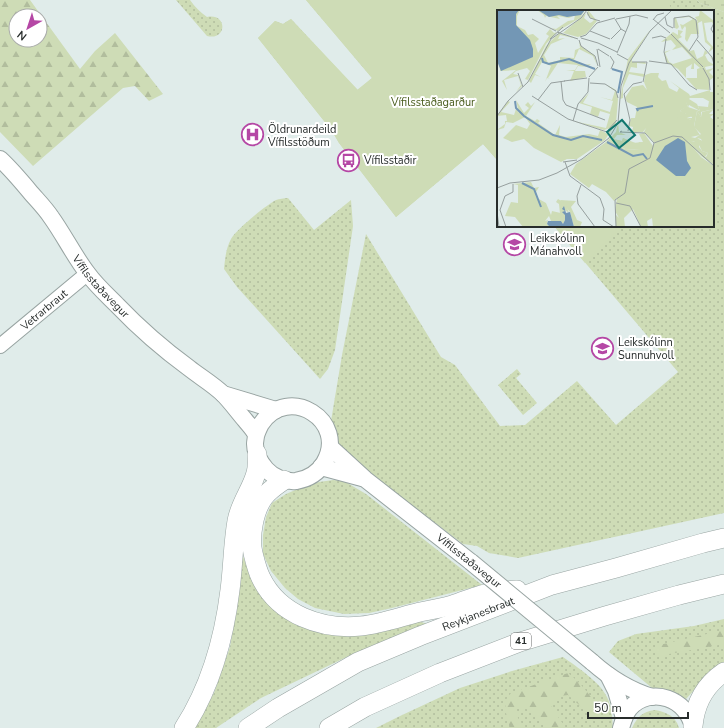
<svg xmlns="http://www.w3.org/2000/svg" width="724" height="728" font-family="'Nunito Sans',sans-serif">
  <defs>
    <pattern id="grass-dots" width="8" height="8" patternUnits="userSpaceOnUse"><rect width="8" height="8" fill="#cedcb6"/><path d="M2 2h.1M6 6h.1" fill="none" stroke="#b1bd9d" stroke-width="1.8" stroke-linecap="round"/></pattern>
    <pattern id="forest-firs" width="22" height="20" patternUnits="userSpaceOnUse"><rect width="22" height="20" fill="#cedcb6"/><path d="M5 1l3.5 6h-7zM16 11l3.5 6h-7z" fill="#b1bd9d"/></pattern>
    <pattern id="wetland-marsh" width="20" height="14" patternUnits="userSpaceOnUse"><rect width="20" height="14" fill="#cedcb6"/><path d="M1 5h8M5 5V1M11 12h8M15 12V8" fill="none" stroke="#b1bd9d"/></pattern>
  </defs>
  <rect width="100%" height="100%" fill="#e0ecea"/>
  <!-- grass -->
  <path fill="url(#grass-dots)" d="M176,0H190C195,7 200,12 207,17C228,13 227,41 207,36Z
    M306,0H697L700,3L724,12V513L518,558L489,553L477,546L463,544L390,489L345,453L338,445L331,421L342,355L366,234L441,357L455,365L500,426L525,425L577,381L616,425L678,372L554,226H713V11H498V161L483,144L396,217L339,143L332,131L258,38L275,21L283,24L291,19L358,90L372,78Z
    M288,198L314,230L351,200L353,226L335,350L328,369L320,379L237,287L224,269C225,259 226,248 231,239C236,230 266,205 276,200C279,199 284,198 288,198Z
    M517,369L521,374L516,378L537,403L523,415L498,385Z
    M333,480L344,481L366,494L482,585L392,608L369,613L344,614L315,608L298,599L285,588L271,571L263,554V535L266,517L272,503L286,494L300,488L319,482Z
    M241,551L254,585L281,615L417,621L428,624L353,654L261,698L216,728H194L214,693L230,647L238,598Z
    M724,619V664L696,688L686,699L652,688L609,652L618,641L636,634L694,626Z
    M563,657C577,667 600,682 607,697C612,707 612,717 613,728H376L400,716L460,688L512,671Z
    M655,710C666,712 676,716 679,728H632C638,716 642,712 655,710Z"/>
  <!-- forest -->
  <path fill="url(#forest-firs)" fill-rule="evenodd" d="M0,0H30L80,69L95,51L115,33L163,94L149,101L135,86L123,88L33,166L0,132ZM16,16H40V40H16Z
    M724,630V644L658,656L655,646Z
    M568,673C581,683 590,695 599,709L598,714L596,716C589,715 574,700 568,695L560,696L552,703V707L560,720L564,725L563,728H549C542,720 526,703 516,709L518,718L525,728H510L506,713L505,701L511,693Z"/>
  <!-- wetland -->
  <path fill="url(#wetland-marsh)" d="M697,0H724V12L700,3Z"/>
  <!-- garden -->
  <path fill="#cedcb6" d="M306,0H668L672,11H498V161L483,144L396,217L339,143L332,131L258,38L275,21L283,24L291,19L357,90L372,78Z
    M554,226H621L585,263Z"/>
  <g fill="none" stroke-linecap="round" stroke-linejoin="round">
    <defs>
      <g id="tertiary">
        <path id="s1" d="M0,346L88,273"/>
      </g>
      <g id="secondary">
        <path id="s2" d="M0,159C11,169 21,181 31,193C38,201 45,208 51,217C64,235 74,256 88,274C96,285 107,295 117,305C139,328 163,349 189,368C199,376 214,385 223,394C231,402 238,412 245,420C248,424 254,430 256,435C256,438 255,441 255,444C255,454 260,462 266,469C273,477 285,482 296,481C308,479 318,473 324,463C349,421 288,383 261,424C259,428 257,432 256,436"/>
        <path d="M223,394L276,410"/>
        <path d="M330,447L365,479L471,562"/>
        <path d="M321,467L362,478"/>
        <path d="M592,662C610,678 629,690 652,697"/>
        <path d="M608,675L616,691L624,718"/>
        <path d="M621,728C623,721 625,714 630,708C651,685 688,699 693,728"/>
      </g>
      <g id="trunk">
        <path d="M284,480C277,485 269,490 264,497C254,510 249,537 253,553C255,561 257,570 261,578C279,615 322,630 361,626C381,624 400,617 420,612C431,610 442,608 452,605C462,602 471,598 481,595C493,592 505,591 517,590"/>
        <path d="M693,726C695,703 705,685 724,672"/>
        <path d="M184,728C211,686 224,639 230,590C233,567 233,544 237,521C240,503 252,489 256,473C258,467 257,460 257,454"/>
        <path id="s3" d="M248,728L278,708L358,662L420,636L552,585L616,568L703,543L724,538"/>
        <path d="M329,728L365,707L440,673L520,642L605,616L679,595L724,584"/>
      </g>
    </defs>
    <!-- tertiary casing -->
    <use href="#tertiary" stroke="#98a4a2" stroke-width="16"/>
    <!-- secondary casing -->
    <use href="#secondary" stroke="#98a4a2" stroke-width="18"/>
    <!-- trunk casing -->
    <use href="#trunk" stroke="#98a4a2" stroke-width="20"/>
    <!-- tertiary -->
    <use href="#tertiary" stroke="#fff" stroke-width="14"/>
    <!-- secondary -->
    <use href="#secondary" stroke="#fff" stroke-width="16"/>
    <!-- trunk -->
    <use href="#trunk" stroke="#fff" stroke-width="19"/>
    <defs>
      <path id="secondary-bridge" d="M471,562L592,662"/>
    </defs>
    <!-- secondary-bridge casing -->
    <use href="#secondary-bridge" stroke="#98a4a2" stroke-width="18" stroke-linecap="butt"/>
    <!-- secondary-bridge -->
    <use href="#secondary-bridge" stroke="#fff" stroke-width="16"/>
  </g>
  <!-- icons -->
  <defs>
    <symbol id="hospital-ring" viewBox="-11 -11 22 22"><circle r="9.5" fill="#fff" stroke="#b547a5" stroke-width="1.5"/><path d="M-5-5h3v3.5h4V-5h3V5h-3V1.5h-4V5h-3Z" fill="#b547a5"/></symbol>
    <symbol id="bus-ring" viewBox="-11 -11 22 22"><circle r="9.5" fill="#fff" stroke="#b547a5" stroke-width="1.5"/><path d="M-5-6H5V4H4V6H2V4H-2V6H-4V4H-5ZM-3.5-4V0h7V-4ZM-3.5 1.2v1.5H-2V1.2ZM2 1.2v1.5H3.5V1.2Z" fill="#b547a5"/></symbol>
    <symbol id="school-ring" viewBox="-11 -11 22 22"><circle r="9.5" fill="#fff" stroke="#b547a5" stroke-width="1.5"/><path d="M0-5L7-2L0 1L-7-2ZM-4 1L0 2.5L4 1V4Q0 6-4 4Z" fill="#b547a5"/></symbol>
  </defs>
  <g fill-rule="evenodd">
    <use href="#hospital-ring" x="240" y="122" width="25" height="25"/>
    <use href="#bus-ring" x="336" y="148" width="25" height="25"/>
    <use href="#school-ring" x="502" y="232" width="25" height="25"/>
    <use href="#school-ring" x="590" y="336" width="25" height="25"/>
  </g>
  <g text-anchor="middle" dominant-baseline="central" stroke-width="4" stroke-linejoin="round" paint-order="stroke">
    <!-- shield labels -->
    <rect fill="#fff" stroke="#686b6b" stroke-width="1" x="511" y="633" width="20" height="16" rx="3"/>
    <g font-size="10" font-weight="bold" fill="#272c2b">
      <text x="521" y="641">41</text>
    </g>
    <!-- park labels -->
    <g font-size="11" fill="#495c1d" stroke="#fff">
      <text x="433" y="102">Vífilsstaðagarður</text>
    </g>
    <!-- poi labels -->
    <g font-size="11" fill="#272c2b" stroke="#fff" text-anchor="start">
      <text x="268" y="129">Öldrunardeild<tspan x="268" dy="13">Vífilsstöðum</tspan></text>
      <text x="364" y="160">Vífilsstaðir</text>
      <text x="530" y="238">Leikskólinn<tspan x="530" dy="13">Mánahvoll</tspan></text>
      <text x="618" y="342">Leikskólinn<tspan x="618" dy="13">Sunnuhvoll</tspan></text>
    </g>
    <!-- street labels -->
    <g font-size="11" fill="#272c2b" stroke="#fff">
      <text stroke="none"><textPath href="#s2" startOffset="163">Vífilsstaðavegur</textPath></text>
      <text stroke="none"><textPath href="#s1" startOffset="57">Vetrarbraut</textPath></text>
      <text transform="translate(469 561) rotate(39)">Vífilsstaðavegur</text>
      <text stroke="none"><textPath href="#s3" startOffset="258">Reykjanesbraut</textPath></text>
    </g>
  </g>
  <!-- overview -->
  <g transform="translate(497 10)">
    <rect width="217" height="217" fill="#e0ecea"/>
    <path d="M0,0H23L20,6V16L28,20L31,25L36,24L42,29L38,33L41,43L52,26L49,24L53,19L57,23L60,22L49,34L31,70L28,69L33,61L30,58L19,61L16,64L21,65L25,76L19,82L24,75L21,66L7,70L10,80L5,71L19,60L3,61ZM40,0H88L83,8L61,21L54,18L59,19L71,11L77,10L78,5L72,8L60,6L63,9L49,6L48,8L47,5ZM91,0L100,11L89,24L81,27L66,23L89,3L87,8L93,13L95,12L97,10L90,5ZM203,0L217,11L216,14L215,12L207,13L210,30L217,38L211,43L214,37L208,32L205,11L201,13L202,24H194L190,32L188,29L189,18L188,16L185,20L183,14L186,15L196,9L192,7L179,8L182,17L180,19L178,18L177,8L193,6L201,12L198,7L202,6ZM153,20L135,48V52H148L149,54L140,53V58L134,57L132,62L147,64V67L132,64L126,78V88L123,89L131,49ZM181,20L186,21L183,25L185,27L181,29L193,41L197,40L200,49L206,46L208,40L215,48L216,51L211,43L208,45L211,51L217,55L208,57L209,60L217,58L212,62L217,67L212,71V80L199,79L181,59L169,52L167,42L174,40L168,43L172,52L176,54L195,48L185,37L175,40L179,36L174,30L164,32L176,22L181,25ZM197,53L203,58L200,59V68H189V58L195,54L194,59H197ZM62,23L81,29L63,25L61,29L68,28L54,34L47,45L51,53L63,50V47L77,48L78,40L83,38L82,30L84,36L97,45L100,55L96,46L82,39L77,50L86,55L94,54L90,57L81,56L78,61H88L89,67L73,71L77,61L69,60H78L81,55L61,53L51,68L53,69L50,68L48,72L54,56L45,52L38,64L44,67L38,65L34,73L32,71L49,36ZM154,63H162L161,67L165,71L169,70L172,78L180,82L182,78L173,71L192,84L193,86L213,80V82H217V94L206,88H193L192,89L200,94L203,101L192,95L191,98L189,100L191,97L189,92L190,96L183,101L195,106L190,108L194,110V127L198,128L204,124L197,117L200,101L204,107L205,102L217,99L212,104H217L213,107L217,110V155L204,146L190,130L204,147L217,156V217H156L155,208L150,211L151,217H144L136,199L127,208L128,217H119L118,204L122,208L118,201L120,188L117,191L109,182L95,174L92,178L73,164L79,154L109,132L119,122L121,113L122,122L129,125H120L117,129L125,131L126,128L136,133L146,132L142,124L147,123L156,136L158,133L147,122L149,118L146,122H135L136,117L132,116L134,108H138L140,97L130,92L128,88L135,77L146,75L150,80L147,72L148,65ZM200,128L204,129L205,131L203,130V137L205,141L211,143L209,147L203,144L194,132L202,131ZM123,137L145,140L148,146H138ZM108,74L119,80L121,89L119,113L108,130L80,149H70L64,152L37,138L27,129L15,132L6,128L19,115L30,119L33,114L28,107L16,113L9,112L7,118L0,120L8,114V111H10L9,105L0,106L11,91L13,92L4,102L17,105L19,99L22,103L19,90L27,103L32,98L28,95L31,92L34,96L38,92L29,106L38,111L40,109L43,111L41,113L58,125L63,115L62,125L69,127L92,124L101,126L103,120L111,124L113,118L107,120L76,111L109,118L113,104L103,101L101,107L93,104L95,97L82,93L92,83L86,93L113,102L116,91L103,87L115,90L118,81ZM34,172L37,178L42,177L39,182L40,188L49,193L54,205L55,201L68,204L69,208L66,214L64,211H54L52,206L48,211L51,210L50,214L53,217H26L18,207L8,206L14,192L21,193V175L16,174ZM63,190L79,191L74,197L80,210L85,212L83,217H77L73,202Z" fill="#cedcb6" fill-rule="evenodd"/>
    <path d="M212,91L217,93V99L204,102V107L200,101L197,116L203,125L194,127V110L190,108H195V107L188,105L189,103L181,109L180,104H188L183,101L189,96V92L191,97L203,101L201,96L211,97ZM200,128L205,131L202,137L205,141L211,143L207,148L193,132H197Z" fill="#cedcb6"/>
    <path d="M109,132L114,133L128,139L145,140L150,148L136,149ZM61,189L69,194L72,203L68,200L66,204H63L62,194L59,192Z" fill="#cedcb6"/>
    <path d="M126,128L141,134L142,132L155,134L151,148L145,140L128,139L121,135V130L125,131Z" fill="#cedcb6"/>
    <path d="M0,0H22L19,4V15L33,30L36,39V47L4,61L0,51ZM41,0H88L84,5L70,7L62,5L52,7ZM181,128L188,132L190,151L194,158L188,166H179L159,150L168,136ZM67,196L69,203L73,202L77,217H53L50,214L51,211H64L66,214L68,210V205L65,202L68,201L65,199Z" fill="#7397b5"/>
    <path fill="none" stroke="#7397b5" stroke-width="2" d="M45,48L46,52L52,54L72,49L98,59M115,59L125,62L121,83M18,91L19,98L27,106L56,125L74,130L86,126L105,130M141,101L140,99L156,96M110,132L136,146L146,144L150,149M25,173L37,179L44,197"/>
    <path fill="none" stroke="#969f9e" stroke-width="1" d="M90,2L93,8L103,11M168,7L170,15L176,18M35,9L59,21M118,9L124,19L129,22M119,9L139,5L151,8M156,9L173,23M156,10L160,5L167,3M217,13L214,19L217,24M177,18V8L192,6L199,10L201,27L192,41M93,21L113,29M60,22L81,29M174,24L206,57M83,27L89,25L100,13L118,8M84,28L101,33L120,42M155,28L164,26L169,28M53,29L66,17M114,29L124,19M169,29L167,42L170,53M82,30L84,36L98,46L101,56M200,30L215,47L217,54M100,39L103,57M101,39L112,46M120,43L132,14L133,6M120,44L131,50M113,46L117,52L114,59M152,51L174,54L192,75L200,80M135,52H150M206,58L212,69L213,80M21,63L26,77M92,67L101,57M64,71L66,90L69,95L108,110M67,71L90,68M146,72L150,52M93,73L108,74L119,81L121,88M35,86L71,109L110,122M41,90L54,73L68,71M0,106L11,91L31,72L54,29L84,8L90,0M76,111L81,94L91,82L92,68M111,120L120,110M125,121L123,122L148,123L157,133M131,121L133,110L127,84L136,74L145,72M157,133L176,126L185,127L217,156M66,152L80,150M68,152L73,166L103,188L107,199L106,210L117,217M84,175L80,186L81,194L98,217M0,178L13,173L42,170L60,163L85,149L112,128L121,113L124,76L132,53L153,21L175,0M119,193L133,196L144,217M0,202L2,217M119,216L118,190L128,183L132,159L153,148L157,133M9,217L3,200L8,186L16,182V174"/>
    <path fill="#0f766e" fill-opacity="0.15" stroke="#0f766e" stroke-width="2" d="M125,110L138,125L122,138L110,122Z"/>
    <rect width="217" height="217" fill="none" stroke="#272c2b" stroke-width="2"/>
  </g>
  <!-- north arrow -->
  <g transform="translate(28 28) rotate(219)"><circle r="19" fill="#ffffff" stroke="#a9abaa"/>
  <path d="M0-3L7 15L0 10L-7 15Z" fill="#b547a5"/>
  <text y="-6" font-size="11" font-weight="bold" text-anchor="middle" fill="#272c2b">N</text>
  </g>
  <!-- scale -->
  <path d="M588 712v6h100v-6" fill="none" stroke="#272c2b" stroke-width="2"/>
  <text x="594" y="712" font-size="12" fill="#272c2b" stroke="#ffffff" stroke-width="3" paint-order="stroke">50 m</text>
</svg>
